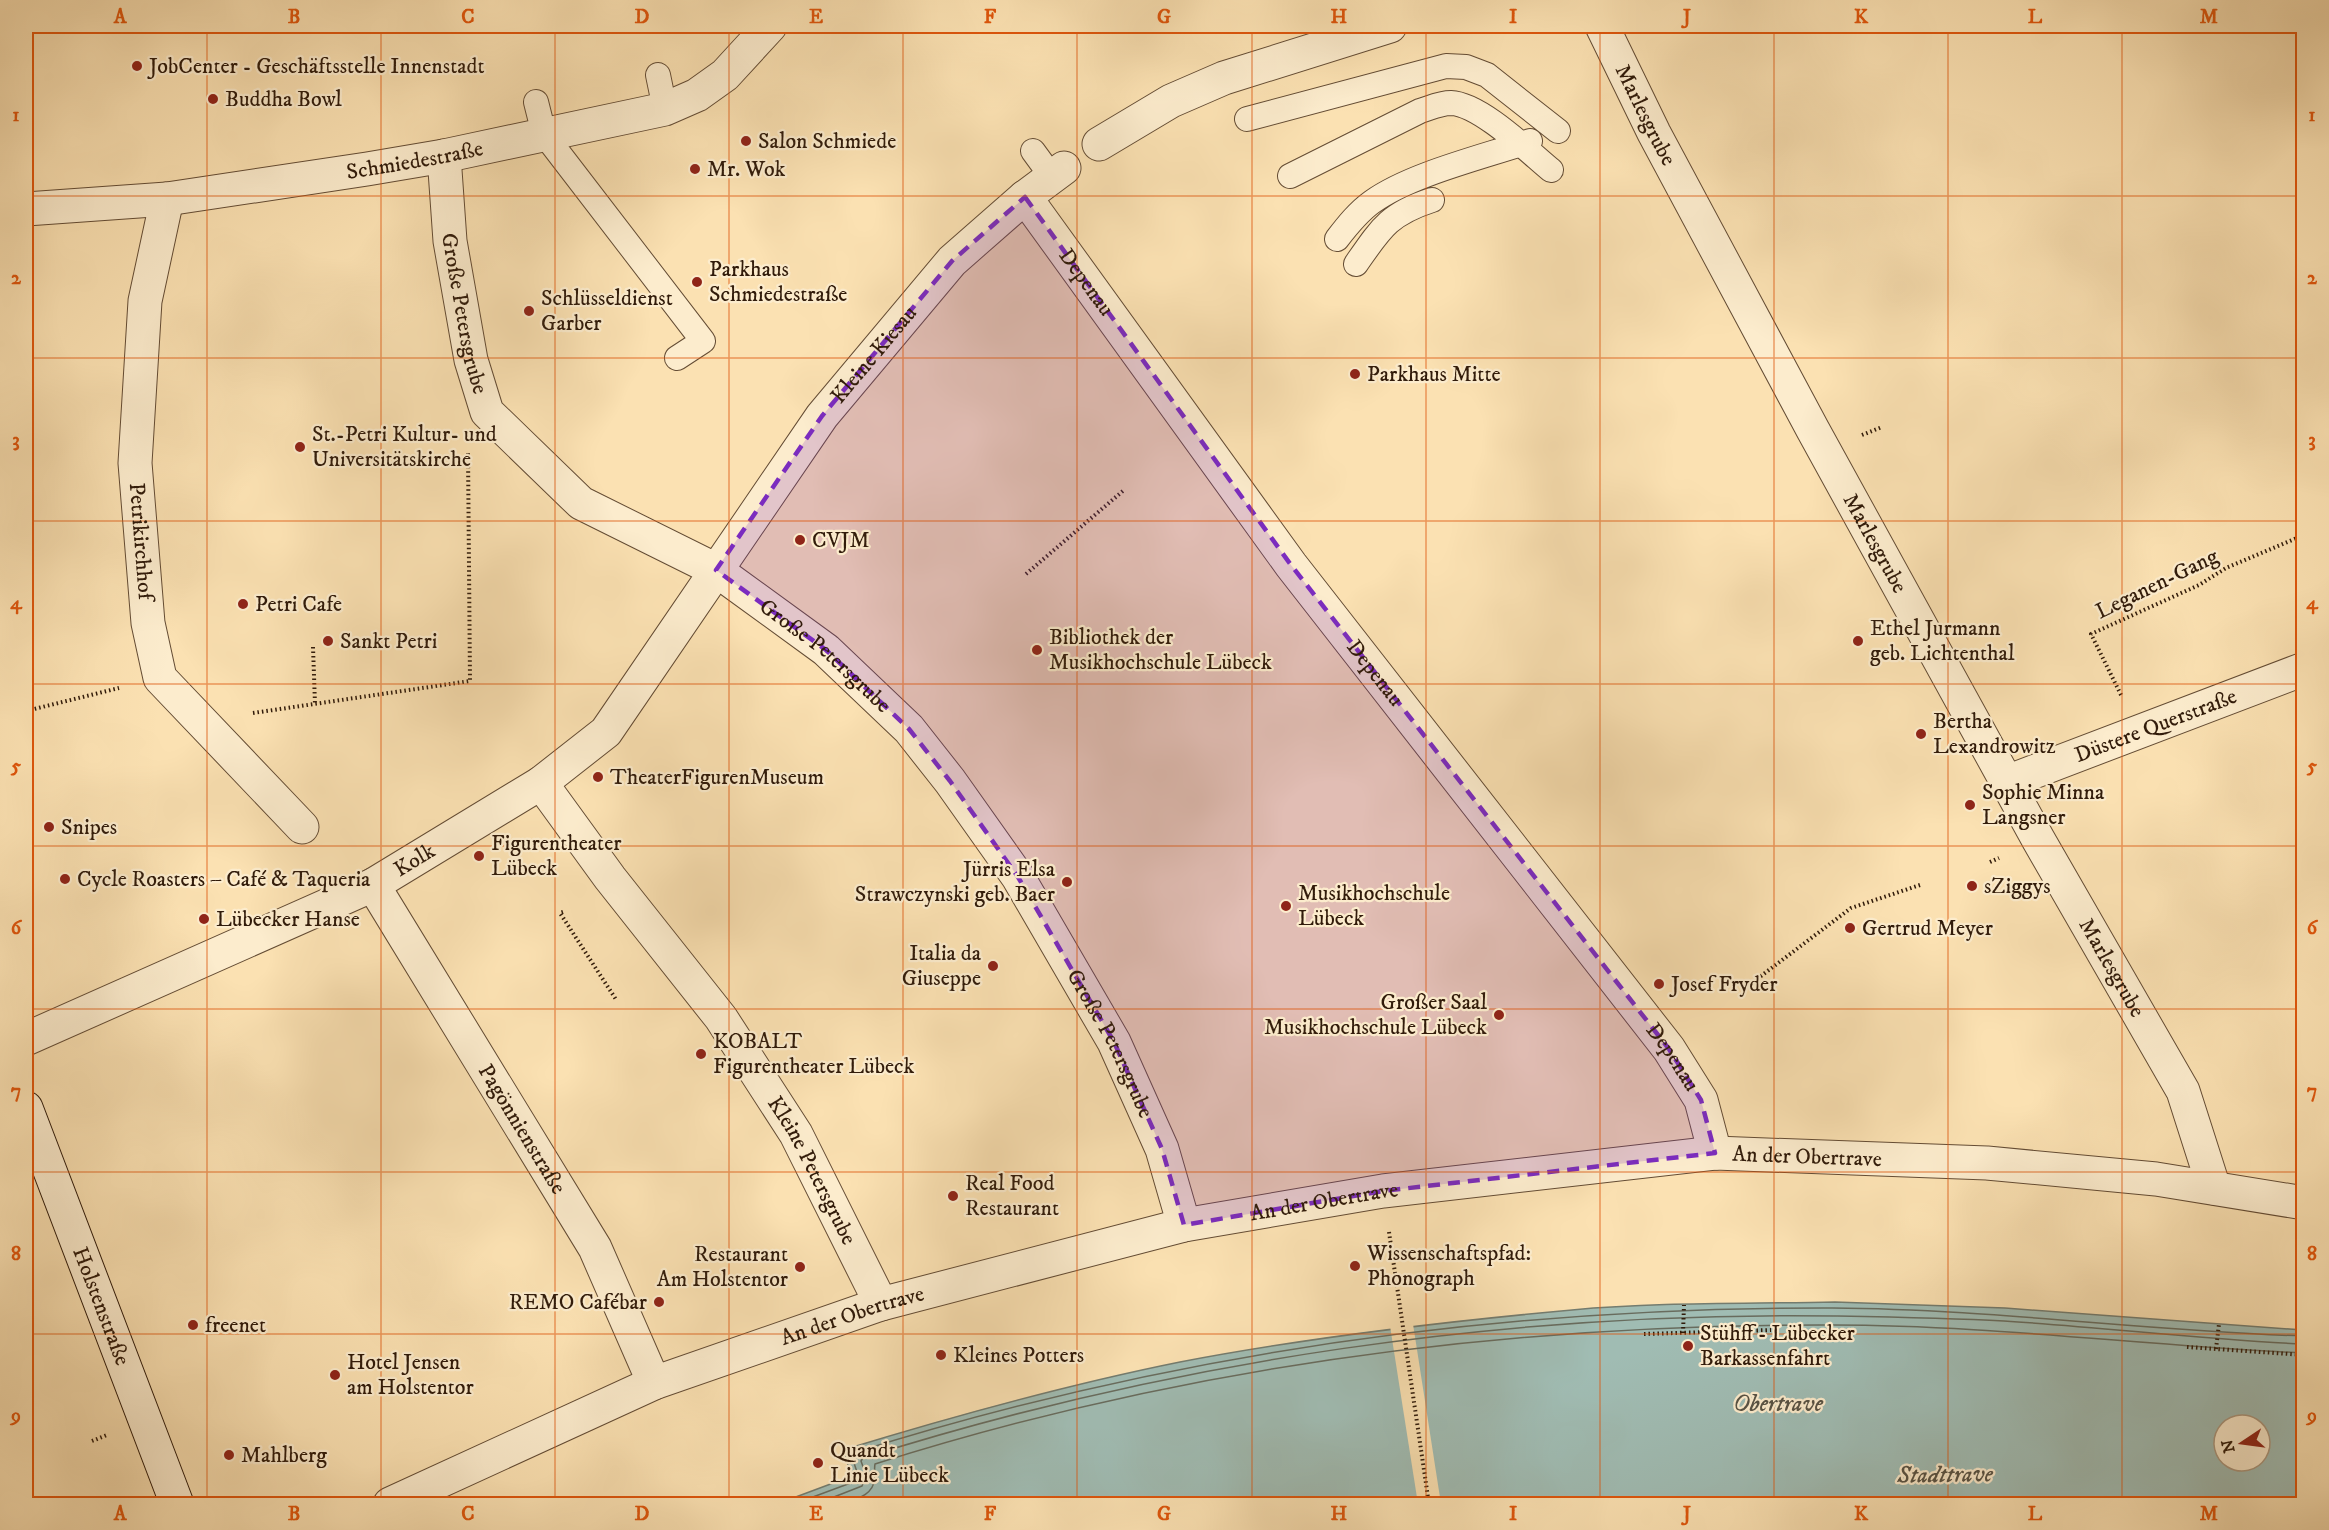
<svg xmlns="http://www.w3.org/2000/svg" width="2329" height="1530" font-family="'IM FELL DW Pica',serif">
  <rect width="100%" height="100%" fill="#fbe1b2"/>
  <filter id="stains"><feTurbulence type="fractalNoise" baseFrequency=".00333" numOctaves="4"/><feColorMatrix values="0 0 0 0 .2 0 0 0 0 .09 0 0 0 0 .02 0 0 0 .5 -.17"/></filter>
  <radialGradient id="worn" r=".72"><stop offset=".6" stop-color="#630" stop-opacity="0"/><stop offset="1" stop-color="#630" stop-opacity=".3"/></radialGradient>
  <!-- water -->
  <path fill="#a0bcb3" stroke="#747c6f" stroke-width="1.5" fill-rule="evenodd" d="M1835,1302L2005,1308L2303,1330V1504H777L852,1476L843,1450C954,1416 1066,1385 1180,1362C1310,1337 1441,1322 1572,1310C1659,1302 1747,1304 1835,1302ZM2224,1425H2260V1461H2224Z"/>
  <!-- pier -->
  <path fill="#fbe1b2" d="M1413,1324L1441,1504H1418L1390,1326Z"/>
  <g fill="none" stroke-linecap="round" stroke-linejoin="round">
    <!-- shore -->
    <path stroke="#686c5e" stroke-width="1.5" d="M794,1504L856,1481L858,1475L852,1457L853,1453C1170,1353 1501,1307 1833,1308C1990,1309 2146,1331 2304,1336
      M816,1504L862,1486L866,1475L861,1461L863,1458C1173,1360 1511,1311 1836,1316C1892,1317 1949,1318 2004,1321C2104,1327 2204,1340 2304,1344
      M842,1504C856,1499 873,1496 875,1478C875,1473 874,1469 875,1464C1184,1366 1509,1324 1833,1325C1990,1325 2146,1346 2304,1353"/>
    <defs>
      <path id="lane" d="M658,75L665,109
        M536,102L544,134L703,341L677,358
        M1247,119L1446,66L1466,67L1487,75L1558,131
        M1033,151L1052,177
        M1290,176L1420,111C1430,108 1440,103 1451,103C1480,104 1528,151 1551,170
        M1337,239C1347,226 1358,212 1372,202C1411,174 1483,157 1530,141
        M1356,264C1381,228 1389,214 1432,200"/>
      <g id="street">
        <path id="s1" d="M1602,26L1654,133L1813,430L2038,839L2183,1091L2214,1188"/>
        <path d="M1099,144L1171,101L1224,78L1390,26"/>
        <path id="s2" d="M444,156L450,241L471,360L487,412L581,503L716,570L826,650L909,729L950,781L1018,877L1114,1042L1162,1149L1184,1225"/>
        <path id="s3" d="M1025,197L1291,565L1669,1049L1701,1100L1715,1153"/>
        <path id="s4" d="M167,199L145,301L135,463L148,623L160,678L302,827"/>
        <path id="s5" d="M26,209L167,199L367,169L444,156L665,109L697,95L725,75L770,26"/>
        <path id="s6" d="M2007,782L2304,669"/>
        <path id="s7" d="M541,783L610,878L721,1018L796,1134L881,1304"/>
        <path id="s8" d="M373,885L595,1248L654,1383"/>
        <path id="s9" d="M26,1039L373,885L541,783L606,732L822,416L952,261L1025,197L1064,168"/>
        <path id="s10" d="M390,1504L654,1383L881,1304L1184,1225L1383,1191L1715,1153L1987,1163L2156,1179L2304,1203"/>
      </g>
      <g id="secondary">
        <path id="s11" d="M26,1108L177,1504"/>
      </g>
    </defs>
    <!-- lane casing -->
    <use href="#lane" stroke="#644c34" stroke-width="26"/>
    <!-- street casing -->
    <use href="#street" stroke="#644c34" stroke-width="35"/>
    <!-- secondary casing -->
    <use href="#secondary" stroke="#311b0a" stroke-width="35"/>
    <!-- path -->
    <path stroke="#311b0a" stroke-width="4" stroke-dasharray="1.5 3" stroke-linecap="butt" d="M1862,435L1882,427
      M1026,574L1124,490
      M313,647L315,704
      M2121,695L2091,634L2199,585L2226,568L2304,535
      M26,711L119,688
      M253,713L470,681L468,452
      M1990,862L1999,858
      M563,912L560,913L617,1001
      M26,972L30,992
      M1757,979L1851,908L1920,885
      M1389,1232L1429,1504
      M1683,1333L1684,1305
      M1644,1334L1771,1330
      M2187,1347L2304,1355
      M2216,1349L2219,1324
      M92,1441L107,1435"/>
    <!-- lane -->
    <use href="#lane" stroke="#fceccd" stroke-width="24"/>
    <!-- street -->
    <use href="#street" stroke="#fceccd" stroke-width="33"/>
    <!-- secondary -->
    <use href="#secondary" stroke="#fceccd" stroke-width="33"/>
  </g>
  <!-- marked area -->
  <path fill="#7b2cbf" fill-opacity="0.2" stroke="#7b2cbf" stroke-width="4.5" stroke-dasharray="12 8" stroke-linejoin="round" d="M1025,197L1291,565L1669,1049L1701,1100L1715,1153L1383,1191L1184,1225L1162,1149L1114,1042L1018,877L950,781L909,729L826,650L716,570L822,416L952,261Z"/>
  <!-- grid -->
  <path fill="none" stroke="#df560c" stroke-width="1.5" stroke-opacity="0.55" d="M207,26V1504M381,26V1504M555,26V1504M729,26V1504M903,26V1504M1077,26V1504M1252,26V1504M1426,26V1504M1600,26V1504M1774,26V1504M1948,26V1504M2122,26V1504M26,196H2304M26,358H2304M26,521H2304M26,684H2304M26,846H2304M26,1009H2304M26,1172H2304M26,1334H2304"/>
  <!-- markers -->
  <g fill="#8f2418" stroke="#fceccd" stroke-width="2">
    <circle cx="137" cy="66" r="6"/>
    <circle cx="213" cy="99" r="6"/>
    <circle cx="746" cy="141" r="6"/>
    <circle cx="695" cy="169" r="6"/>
    <circle cx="697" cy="282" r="6"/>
    <circle cx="529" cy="311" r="6"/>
    <circle cx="1355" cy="374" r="6"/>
    <circle cx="300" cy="447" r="6"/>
    <circle cx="800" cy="540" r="6"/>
    <circle cx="243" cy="604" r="6"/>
    <circle cx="328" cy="641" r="6"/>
    <circle cx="1858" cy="641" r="6"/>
    <circle cx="1037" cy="650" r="6"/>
    <circle cx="1921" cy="734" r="6"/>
    <circle cx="598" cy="777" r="6"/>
    <circle cx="1970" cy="805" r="6"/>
    <circle cx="49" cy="827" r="6"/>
    <circle cx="479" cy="856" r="6"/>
    <circle cx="65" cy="879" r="6"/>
    <circle cx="1067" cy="882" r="6"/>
    <circle cx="1972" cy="886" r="6"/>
    <circle cx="1286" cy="906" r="6"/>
    <circle cx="204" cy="919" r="6"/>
    <circle cx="1850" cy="928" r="6"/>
    <circle cx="993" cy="966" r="6"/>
    <circle cx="1659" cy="984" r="6"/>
    <circle cx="1499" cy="1015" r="6"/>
    <circle cx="701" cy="1054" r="6"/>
    <circle cx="953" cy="1196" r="6"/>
    <circle cx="1355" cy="1266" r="6"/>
    <circle cx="800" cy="1267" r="6"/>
    <circle cx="659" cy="1302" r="6"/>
    <circle cx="193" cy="1325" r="6"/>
    <circle cx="1688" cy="1346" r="6"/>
    <circle cx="941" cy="1355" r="6"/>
    <circle cx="335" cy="1375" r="6"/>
    <circle cx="229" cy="1455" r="6"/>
    <circle cx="818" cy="1463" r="6"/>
  </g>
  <g text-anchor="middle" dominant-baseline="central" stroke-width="4.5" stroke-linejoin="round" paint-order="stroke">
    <!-- poi labels -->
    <g font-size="22" fill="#311b0a" stroke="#fceccd" text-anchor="start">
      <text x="149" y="66">JobCenter - Geschäftsstelle Innenstadt</text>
      <text x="225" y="99">Buddha Bowl</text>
      <text x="758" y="141">Salon Schmiede</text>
      <text x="707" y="169">Mr. Wok</text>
      <text x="709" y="269">Parkhaus<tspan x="709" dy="25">Schmiedestraße</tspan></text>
      <text x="541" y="298">Schlüsseldienst<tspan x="541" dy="25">Garber</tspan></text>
      <text x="1367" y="374">Parkhaus Mitte</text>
      <text x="312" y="434">St.-Petri Kultur- und<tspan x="312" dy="25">Universitätskirche</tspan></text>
      <text x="812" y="540">CVJM</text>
      <text x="255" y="604">Petri Cafe</text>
      <text x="1870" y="628">Ethel Jurmann<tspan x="1870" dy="25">geb. Lichtenthal</tspan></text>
      <text x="1049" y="637">Bibliothek der<tspan x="1049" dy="25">Musikhochschule Lübeck</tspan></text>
      <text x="340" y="641">Sankt Petri</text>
      <text x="1933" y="721">Bertha<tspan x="1933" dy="25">Lexandrowitz</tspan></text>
      <text x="610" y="777">TheaterFigurenMuseum</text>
      <text x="1982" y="792">Sophie Minna<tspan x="1982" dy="25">Langsner</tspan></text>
      <text x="61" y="827">Snipes</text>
      <text x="491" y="843">Figurentheater<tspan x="491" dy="25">Lübeck</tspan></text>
      <text x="1055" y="869" text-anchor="end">Jürris Elsa<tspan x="1055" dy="25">Strawczynski geb. Baer</tspan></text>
      <text x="77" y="879">Cycle Roasters – Café &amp; Taqueria</text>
      <text x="1984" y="886">sZiggys</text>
      <text x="1298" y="893">Musikhochschule<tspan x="1298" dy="25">Lübeck</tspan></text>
      <text x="216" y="919">Lübecker Hanse</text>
      <text x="1862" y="928">Gertrud Meyer</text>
      <text x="981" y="953" text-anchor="end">Italia da<tspan x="981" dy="25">Giuseppe</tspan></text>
      <text x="1671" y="984">Josef Fryder</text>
      <text x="1487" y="1002" text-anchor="end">Großer Saal<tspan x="1487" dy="25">Musikhochschule Lübeck</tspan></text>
      <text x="713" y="1041">KOBALT<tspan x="713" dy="25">Figurentheater Lübeck</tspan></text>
      <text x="965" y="1183">Real Food<tspan x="965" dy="25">Restaurant</tspan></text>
      <text x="1367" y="1253">Wissenschaftspfad:<tspan x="1367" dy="25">Phonograph</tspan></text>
      <text x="788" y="1254" text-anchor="end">Restaurant<tspan x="788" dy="25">Am Holstentor</tspan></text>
      <text x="647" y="1302" text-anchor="end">REMO Cafébar</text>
      <text x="205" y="1325">freenet</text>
      <text x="1700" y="1333">Stühff - Lübecker<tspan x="1700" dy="25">Barkassenfahrt</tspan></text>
      <text x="953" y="1355">Kleines Potters</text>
      <text x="347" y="1362">Hotel Jensen<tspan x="347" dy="25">am Holstentor</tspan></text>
      <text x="830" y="1450">Quandt<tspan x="830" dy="25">Linie Lübeck</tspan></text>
      <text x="241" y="1455">Mahlberg</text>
    </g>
    <!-- street labels -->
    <g font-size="22" fill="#311b0a" stroke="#fceccd">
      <text stroke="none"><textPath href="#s1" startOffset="99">Marlesgrube</textPath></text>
      <text stroke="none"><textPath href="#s5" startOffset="392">Schmiedestraße</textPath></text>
      <text stroke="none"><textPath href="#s3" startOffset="105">Depenau</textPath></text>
      <text stroke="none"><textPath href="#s2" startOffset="159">Große Petersgrube</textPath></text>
      <text stroke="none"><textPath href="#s9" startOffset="1122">Kleine Kiesau</textPath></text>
      <text stroke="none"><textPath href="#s4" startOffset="345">Petrikirchhof</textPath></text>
      <text stroke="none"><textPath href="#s1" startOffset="585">Marlesgrube</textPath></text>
      <text transform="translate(2157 584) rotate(-26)">Leganen-Gang</text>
      <text stroke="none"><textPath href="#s2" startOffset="681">Große Petersgrube</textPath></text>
      <text stroke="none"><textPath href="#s3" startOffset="591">Depenau</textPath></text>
      <text stroke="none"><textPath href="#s6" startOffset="159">Düstere Querstraße</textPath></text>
      <text stroke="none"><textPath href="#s9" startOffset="428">Kolk</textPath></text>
      <text stroke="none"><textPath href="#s1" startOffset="1071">Marlesgrube</textPath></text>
      <text stroke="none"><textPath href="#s2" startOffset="1167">Große Petersgrube</textPath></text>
      <text stroke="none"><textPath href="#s3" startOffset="1077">Depenau</textPath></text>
      <text stroke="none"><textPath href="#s8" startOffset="286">Pagönnienstraße</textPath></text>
      <text stroke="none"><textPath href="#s10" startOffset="1472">An der Obertrave</textPath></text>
      <text stroke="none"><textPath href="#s7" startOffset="474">Kleine Petersgrube</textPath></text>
      <text stroke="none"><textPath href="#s10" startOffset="986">An der Obertrave</textPath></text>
      <text stroke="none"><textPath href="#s11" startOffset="212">Holstenstraße</textPath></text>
      <text stroke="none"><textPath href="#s10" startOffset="500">An der Obertrave</textPath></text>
    </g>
    <!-- water labels -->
    <g font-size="24" font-style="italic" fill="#585345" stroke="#fceccd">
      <text x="1778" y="1404">Obertrave</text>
      <text transform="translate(1945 1475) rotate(-1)">Stadttrave</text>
    </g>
  </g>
  <!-- margin -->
  <rect width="2329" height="1530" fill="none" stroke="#fbe1b2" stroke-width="66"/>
  <!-- north arrow -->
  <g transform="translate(2242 1443) rotate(257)"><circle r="28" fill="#fceccd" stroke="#ab987f" stroke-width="1.5"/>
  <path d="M0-4.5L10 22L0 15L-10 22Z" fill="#8f2418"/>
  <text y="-9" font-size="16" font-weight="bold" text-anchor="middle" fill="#311b0a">N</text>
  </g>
  <rect x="33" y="33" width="2263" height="1464" fill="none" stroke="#df560c" stroke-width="2"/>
  <g font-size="20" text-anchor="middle" font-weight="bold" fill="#df560c">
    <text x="120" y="23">A</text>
    <text x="294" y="23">B</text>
    <text x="468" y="23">C</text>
    <text x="642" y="23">D</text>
    <text x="816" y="23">E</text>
    <text x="990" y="23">F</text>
    <text x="1164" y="23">G</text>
    <text x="1339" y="23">H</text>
    <text x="1513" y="23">I</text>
    <text x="1687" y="23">J</text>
    <text x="1861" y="23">K</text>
    <text x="2035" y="23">L</text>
    <text x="2209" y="23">M</text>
    <text x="16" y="121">1</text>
    <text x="2312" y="121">1</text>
    <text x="16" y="284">2</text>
    <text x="2312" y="284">2</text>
    <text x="16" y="446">3</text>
    <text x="2312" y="446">3</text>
    <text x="16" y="609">4</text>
    <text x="2312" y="609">4</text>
    <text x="16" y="772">5</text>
    <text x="2312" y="772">5</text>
    <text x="16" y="934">6</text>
    <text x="2312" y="934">6</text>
    <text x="16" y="1097">7</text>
    <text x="2312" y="1097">7</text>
    <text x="16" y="1260">8</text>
    <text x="2312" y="1260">8</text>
    <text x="16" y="1422">9</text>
    <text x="2312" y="1422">9</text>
    <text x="120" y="1520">A</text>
    <text x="294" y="1520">B</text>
    <text x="468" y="1520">C</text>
    <text x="642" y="1520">D</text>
    <text x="816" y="1520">E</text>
    <text x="990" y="1520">F</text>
    <text x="1164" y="1520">G</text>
    <text x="1339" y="1520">H</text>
    <text x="1513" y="1520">I</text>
    <text x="1687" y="1520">J</text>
    <text x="1861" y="1520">K</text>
    <text x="2035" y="1520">L</text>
    <text x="2209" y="1520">M</text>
  </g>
  <rect width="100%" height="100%" filter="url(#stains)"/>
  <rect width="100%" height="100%" fill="url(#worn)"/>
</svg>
